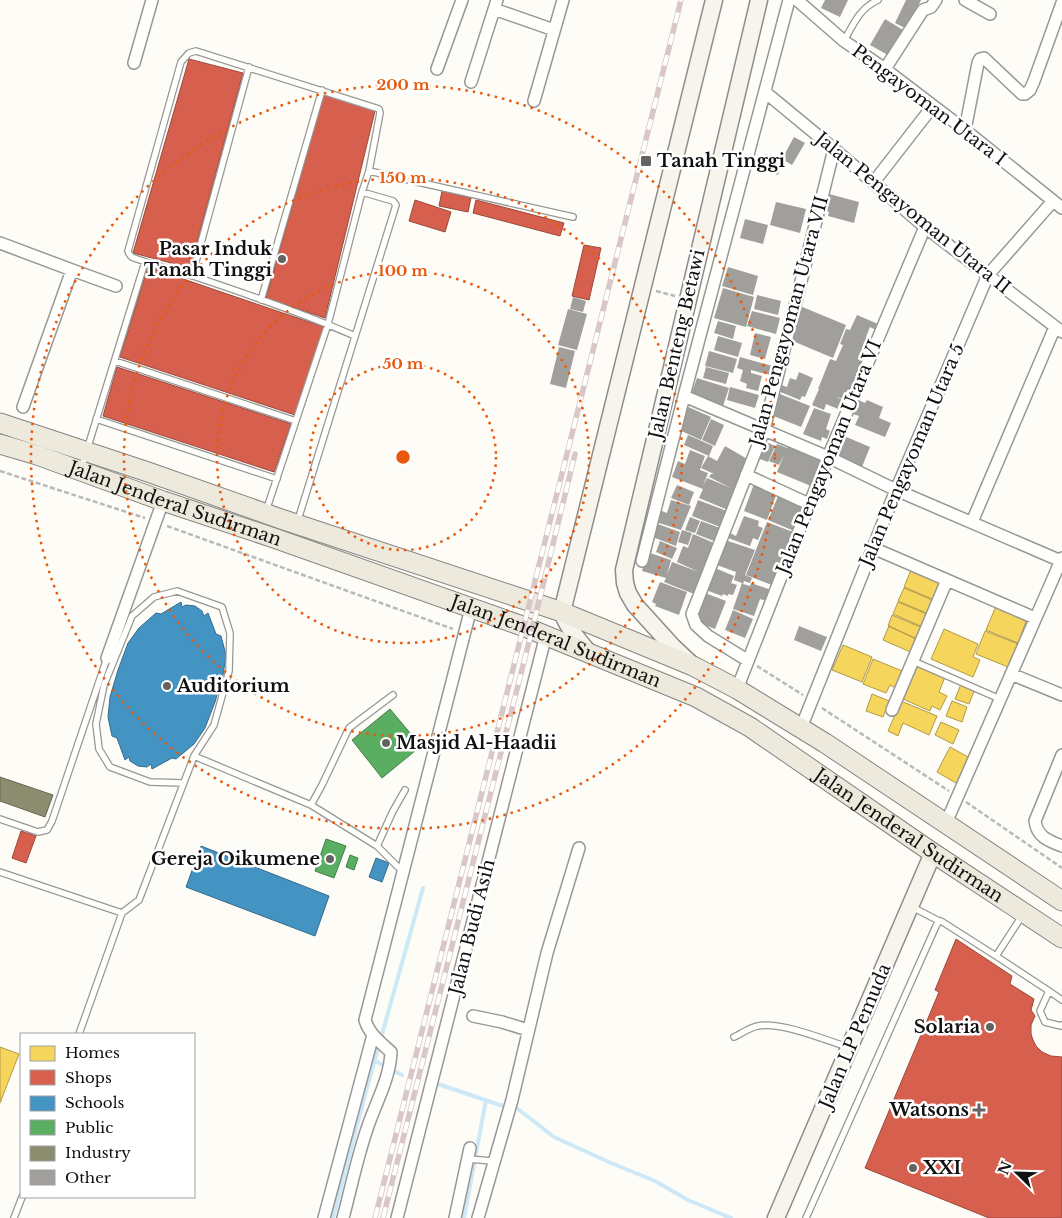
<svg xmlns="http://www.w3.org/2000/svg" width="1062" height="1218" font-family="'Libre Baskerville',serif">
  <rect width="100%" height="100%" fill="#fdfcf7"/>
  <!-- homes -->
  <path fill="#f6d55c" stroke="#b19a46" d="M911,570L944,584L937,601L904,587Z
    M904,588L937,602L931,615L898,601Z
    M898,602L931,616L925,628L893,614Z
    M996,606L1027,619L1018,643L986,630Z
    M892,615L925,629L920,640L888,626Z
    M889,626L920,641L915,654L883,640Z
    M944,629L978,644L973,657L980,660L973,677L931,659Z
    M985,631L1018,644L1008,667L976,654Z
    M843,645L872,657L862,682L832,670Z
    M873,659L907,673L897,689L890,685L886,693L863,684Z
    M918,665L945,677L939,692L947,696L940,710L932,706L930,711L903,699Z
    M961,684L975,689L969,704L955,699Z
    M872,694L889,701L883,717L866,711Z
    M901,701L937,716L929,735L903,723L898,736L888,731Z
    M952,701L967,707L962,722L946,716Z
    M941,722L959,730L953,744L935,735Z
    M950,747L970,758L956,783L937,772Z
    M0,1047L19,1054L0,1103Z"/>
  <!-- shops -->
  <path fill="#d6604d" stroke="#9b483b" d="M189,59L243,73L190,268L133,253Z
    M324,94L375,111L325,318L266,298Z
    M442,191L471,198L468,212L439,206Z
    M415,200L451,212L445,232L409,221Z
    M476,200L564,223L560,236L473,213Z
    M584,245L601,248L589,300L572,296Z
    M148,267L324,327L295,415L120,357Z
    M117,367L291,424L274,472L103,416Z
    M21,831L36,836L26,863L12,858Z
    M956,939L1012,976L1010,984L1034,999L1031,1010L1035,1016L1031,1025V1034L1033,1040L1036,1046L1042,1052L1051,1056L1062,1057V1218H989L865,1168L939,992L935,990Z"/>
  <!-- schools -->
  <path fill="#4393c3" stroke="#346c8e" d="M181,602L182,607L186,605L195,606L202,611L204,616L208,613L216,634L221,636L226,655L223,675L215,702L205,728L194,744L176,759L172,758L152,769L151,764L147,767L138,766L130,761L129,757L125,760L117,738L112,736L108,717L110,697L118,670L128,643L139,628L156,613L161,614Z
    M201,846L329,896L315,936L186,887Z
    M376,858L389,863L382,882L369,877Z"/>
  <!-- public -->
  <path fill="#5aae61" stroke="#447f49" d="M390,709L421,746L382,778L352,740Z
    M326,839L346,846L334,878L315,871Z
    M350,855L358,858L354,870L346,867Z"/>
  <!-- industry -->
  <path fill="#8c8c6e" stroke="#676752" d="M0,777L53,795L45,817L0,801Z"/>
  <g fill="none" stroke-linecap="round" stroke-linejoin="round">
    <!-- stream -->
    <path stroke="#cde8f7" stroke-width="4" d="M375,1061L402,1075
      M435,1083L500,1105L518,1109L554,1137L611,1163L655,1181L688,1200L731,1218
      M333,1218L365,1095L423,888
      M464,1218L486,1100"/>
  </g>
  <!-- building -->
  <path fill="#a19f9c" d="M825,0H848L840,17L821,8Z
    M906,0H921L907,29L895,23Z
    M885,19L903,30L888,55L870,45Z
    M794,137L805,143L792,165L782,159Z
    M765,154L783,160L778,175L760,169Z
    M829,194L859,202L854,223L828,216L829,212L825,210Z
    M776,202L806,209L800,233L770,225Z
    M745,219L768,225L763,244L740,238Z
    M728,267L758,276L753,295L722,286Z
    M723,288L754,297L746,327L714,318Z
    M757,295L781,301L778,315L754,309Z
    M573,297L586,301L583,312L570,309Z
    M800,306L846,325L833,358L788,339L795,322L808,327L793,321Z
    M568,309L587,314L577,350L558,345Z
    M752,311L780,318L776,334L747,326Z
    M857,315L878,324L876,330L870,327L866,337L871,339L846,400L836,397L847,402L843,411L826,404L824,410L812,405L819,389H818L830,359L836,361L843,345L840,344L846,329L850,330Z
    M718,321L736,326L733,339L714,333Z
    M755,333L771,337L765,359L750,355Z
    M718,336L742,343L738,357L714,350Z
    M559,347L575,351L566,388L550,384Z
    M709,351L737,359L733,373L705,366Z
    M740,357L776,367L774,376L751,370V373L762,376L758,391L746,388L747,384L740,381L743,370L737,368Z
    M706,367L729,373L726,384L703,378Z
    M799,372L813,378L805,397L802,396L800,400L778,391L781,385L787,387L790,378L796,380Z
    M697,378L729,388L722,409L690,398Z
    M730,387L759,395L755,408L727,400Z
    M780,394L810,406L801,427L771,415Z
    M858,400L865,403L867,400L883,407L879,418L891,423L885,437L855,425L859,416L853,414Z
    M686,406L711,417L701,440L677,429Z
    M814,408L831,414L826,429L830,431L827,439L822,437L821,441L803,434Z
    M711,419L724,425L715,446L702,440Z
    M688,435L713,446L709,456L684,445Z
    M844,436L870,447L862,467L835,455Z
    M764,441L775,446L768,462L757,458Z
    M789,442L823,457L811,486L777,472L784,455L779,465L769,461L777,444L787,448Z
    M725,446L749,460L728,510L699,498L703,489L672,477L678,461L685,464L690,450L705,456L700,470L708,473L703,486L707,478L731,488L709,477L711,474H714L701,468L708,456L717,461Z
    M754,484L777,493L767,520L744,511Z
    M677,485L694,492L689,505L671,498Z
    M779,494L805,505L794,531L768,520Z
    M671,500L691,506L681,530L653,521L657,509L667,513Z
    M698,500L727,511L720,527L692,516Z
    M744,516L759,521L758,526L763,528L758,540L753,538L750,546L728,538L730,533L736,536Z
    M690,517L700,521L695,533L685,530Z
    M701,521L720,528L714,541L696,534Z
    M767,522L793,532L772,585L746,575Z
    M655,523L680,532L676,546L650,536Z
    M682,530L692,533L688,545L678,542Z
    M693,534L714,543L694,594L664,582L666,578L642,571L647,552L671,560L667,575L672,562L699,572L677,562L683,546L688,548Z
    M725,540L755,550L745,575L752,578L750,583L744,581L743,584L750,586L751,583L771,590L767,601L760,599L754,616L733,609L742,583L734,580L736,572L717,565Z
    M660,541L677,548L672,559L656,552Z
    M715,568L734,576L731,583L737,585L733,595L728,594V596L723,594L722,596L706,590Z
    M660,582L687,592L679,615L655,606L656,604L652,602Z
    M705,593L726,601L715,629L694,621Z
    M733,610L753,619L745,638L725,630Z
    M799,626L827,637L821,651L794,640Z"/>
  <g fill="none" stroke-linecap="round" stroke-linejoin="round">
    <defs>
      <path id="lane" d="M844,41C854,23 859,9 878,0
        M369,171L573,217
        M192,276L249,67
        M261,300L322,90
        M115,361L296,421
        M96,419L277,479
        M81,469L145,262
        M266,511L328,324L362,192L369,171L380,113L379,109L376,108L196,51L189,53L181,62L128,251C129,254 131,257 134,258C154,265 173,270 193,276C247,294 302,313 355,336
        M297,523L396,205L393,201L362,192
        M913,661L1000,699
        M393,695L349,728L322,785L311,805L377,846L403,872
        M183,783L150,782L110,767L99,749L96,724L104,685L132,616L154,597L177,591L222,607L230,633L229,671L214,725L194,756L311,805
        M0,819L38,832L47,830L52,821L107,658
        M377,846L393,811L405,790
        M0,872L122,913
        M912,907L939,921H941L996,956L1049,991L1040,1011L1045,1022L1061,1026L1062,1025
        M996,956L1022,916
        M1049,991L1062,1000
        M79,1034L122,913L139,900L194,756
        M734,1037C741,1034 750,1027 758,1026C780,1021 825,1040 848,1047
        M468,1159L493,1161
        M14,1218L22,1197
        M806,1218L936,926L939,921"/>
      <path id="street" d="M797,0L844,41L885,69L965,130L1062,208
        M965,0L990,14
        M494,9L554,30
        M134,63L152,0
        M437,69L462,0
        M885,69L923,10L931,7L936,0
        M471,82L497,0
        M765,92L834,149L925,227L1062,332
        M534,101L563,0
        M965,130L978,63L980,59L984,58L1022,94H1025L1030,90L1034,81L1062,3
        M873,183L933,106
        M0,243L72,270L116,286
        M684,396L828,457L896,490L1061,561
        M23,407L72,270
        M746,475L809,504
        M972,522L1055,327
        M873,548L1035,618
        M642,561L684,396L789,0
        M107,658L163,501
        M747,660L708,636L696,625L692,614L764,430L834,149
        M1011,674L1062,695
        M737,689L828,457L925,227
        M892,710L947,580
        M801,728L896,490L988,275L1053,201
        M1062,755L1035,821C1037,837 1049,841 1062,846
        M946,823L1062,558
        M473,1016L502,1022L528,1030
        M324,1218L373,1035
        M343,1218C351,1188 357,1158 367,1129C375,1104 390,1079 391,1052C381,1043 369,1034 365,1020L471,608
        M397,1218L546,635
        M455,1218L470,1148
        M478,1218L512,1100L547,953L579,848"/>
      <path id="secondary" d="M589,653C578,640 568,628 562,612L714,0
        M690,663L673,647L635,605L628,593L625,583L624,570L759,0
        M776,1218L933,853"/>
      <g id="primary">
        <path d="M0,423L148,472L281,519L562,612L693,666L737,689L825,743L1062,901"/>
        <path id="s1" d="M0,444L37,455L163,501L274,538L525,627L696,697L750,727L933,853L1062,938"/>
      </g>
    </defs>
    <!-- lane casing -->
    <use href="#lane" stroke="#979795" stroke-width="8"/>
    <!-- street casing -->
    <use href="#street" stroke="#979795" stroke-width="14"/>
    <!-- secondary casing -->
    <use href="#secondary" stroke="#8e8d8b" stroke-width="19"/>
    <!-- primary casing -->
    <use href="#primary" stroke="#858482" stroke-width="21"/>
    <!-- path -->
    <path stroke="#b9b9b8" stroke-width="2.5" stroke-dasharray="5 2.5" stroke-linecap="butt" d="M656,291L675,296
      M0,471L145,518
      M167,526L453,629
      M757,666L803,695
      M822,708L949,791
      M966,802L1062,868"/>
    <!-- lane -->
    <use href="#lane" stroke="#fffffe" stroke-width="5.5"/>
    <!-- street -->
    <use href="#street" stroke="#fffffe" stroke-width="11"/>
    <!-- secondary -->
    <use href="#secondary" stroke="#f6f4eb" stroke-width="16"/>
    <!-- primary -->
    <use href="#primary" stroke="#ede9dc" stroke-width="19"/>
    <defs>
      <path id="rail" d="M375,1218L681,0
        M383,1218L532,630L575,454"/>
    </defs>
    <!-- rail casing -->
    <use href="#rail" stroke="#d9c6c7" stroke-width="5.5"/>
    <!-- rail -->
    <use href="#rail" stroke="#fff" stroke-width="4" stroke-dasharray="11" stroke-linecap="butt"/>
  </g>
  <!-- distance rings -->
  <g fill="none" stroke="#e8590c" stroke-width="2.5" stroke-dasharray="2.5 5">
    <circle cx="403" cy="457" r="93"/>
    <circle cx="403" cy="457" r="186"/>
    <circle cx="403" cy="457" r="279"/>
    <circle cx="403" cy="457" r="372"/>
  </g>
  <!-- markers -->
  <g fill="#646362" stroke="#fff" stroke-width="2">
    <rect x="640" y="155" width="12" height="12" rx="2.5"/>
    <circle cx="282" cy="259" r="5"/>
    <circle cx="167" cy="686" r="5"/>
    <circle cx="386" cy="743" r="5"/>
    <circle cx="330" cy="859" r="5"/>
    <circle cx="990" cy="1027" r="5"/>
    <path d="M976.5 1102.5h5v5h5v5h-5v5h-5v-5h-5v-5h5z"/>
    <circle cx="913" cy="1168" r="5"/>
  </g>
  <g text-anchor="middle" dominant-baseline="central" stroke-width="5" stroke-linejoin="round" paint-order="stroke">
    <!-- street labels -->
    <g font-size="18" fill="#111" stroke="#fff">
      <text transform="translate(929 105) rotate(37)">Pengayoman Utara I</text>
      <text transform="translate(913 213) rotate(39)">Jalan Pengayoman Utara II</text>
      <text transform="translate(789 321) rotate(-75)">Jalan Pengayoman Utara VII</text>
      <text transform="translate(677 344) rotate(-77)">Jalan Benteng Betawi</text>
      <text transform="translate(912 455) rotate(-67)">Jalan Pengayoman Utara 5</text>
      <text transform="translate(829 457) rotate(-68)">Jalan Pengayoman Utara VI</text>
      <text stroke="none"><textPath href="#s1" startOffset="185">Jalan Jenderal Sudirman</textPath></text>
      <text stroke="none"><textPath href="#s1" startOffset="590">Jalan Jenderal Sudirman</textPath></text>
      <text stroke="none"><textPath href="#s1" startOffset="995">Jalan Jenderal Sudirman</textPath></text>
      <text transform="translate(472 927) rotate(-76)">Jalan Budi Asih</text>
      <text transform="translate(855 1036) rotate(-67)">Jalan LP Pemuda</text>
    </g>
    <!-- poi labels -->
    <g font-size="18" font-weight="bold" fill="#111" stroke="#fff" text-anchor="start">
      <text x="657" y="161">Tanah Tinggi</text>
      <text x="272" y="249" text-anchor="end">Pasar Induk<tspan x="272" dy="21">Tanah Tinggi</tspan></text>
      <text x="177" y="686">Auditorium</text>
      <text x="396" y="743">Masjid Al-Haadii</text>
      <text x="320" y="859" text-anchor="end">Gereja Oikumene</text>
      <text x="980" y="1027" text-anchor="end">Solaria</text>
      <text x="969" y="1110" text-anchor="end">Watsons</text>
      <text x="923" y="1168">XXI</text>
    </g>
  </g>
  <circle cx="403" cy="457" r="8" fill="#e8590c" stroke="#fff" stroke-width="2.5"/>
  <g font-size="15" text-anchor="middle" font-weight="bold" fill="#e8590c" stroke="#fff" stroke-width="5" stroke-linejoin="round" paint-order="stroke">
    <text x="403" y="90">200 m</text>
    <text x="403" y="183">150 m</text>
    <text x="403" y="276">100 m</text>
    <text x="403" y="369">50 m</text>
  </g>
  <!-- legend -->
  <rect x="20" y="1033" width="175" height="165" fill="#ffffff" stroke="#a0a0a0"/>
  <rect x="30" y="1046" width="25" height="15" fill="#f6d55c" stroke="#a0a0a0"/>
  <text x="65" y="1058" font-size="15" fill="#111111">Homes</text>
  <rect x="30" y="1070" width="25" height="15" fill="#d6604d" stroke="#a0a0a0"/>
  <text x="65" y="1083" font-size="15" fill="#111111">Shops</text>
  <rect x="30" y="1096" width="25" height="15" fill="#4393c3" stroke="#a0a0a0"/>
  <text x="65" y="1108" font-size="15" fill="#111111">Schools</text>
  <rect x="30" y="1120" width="25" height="15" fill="#5aae61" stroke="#a0a0a0"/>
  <text x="65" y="1133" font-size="15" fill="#111111">Public</text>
  <rect x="30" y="1146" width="25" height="15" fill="#8c8c6e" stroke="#a0a0a0"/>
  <text x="65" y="1158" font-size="15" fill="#111111">Industry</text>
  <rect x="30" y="1170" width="25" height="15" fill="#a19f9c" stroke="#a0a0a0"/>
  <text x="65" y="1183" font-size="15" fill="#111111">Other</text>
  <!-- north arrow -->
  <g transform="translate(1017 1173) rotate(293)" stroke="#ffffff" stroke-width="4" paint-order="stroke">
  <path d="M0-4L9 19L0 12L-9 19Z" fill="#111111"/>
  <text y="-8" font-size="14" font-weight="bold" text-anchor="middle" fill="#111111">N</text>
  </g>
</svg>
